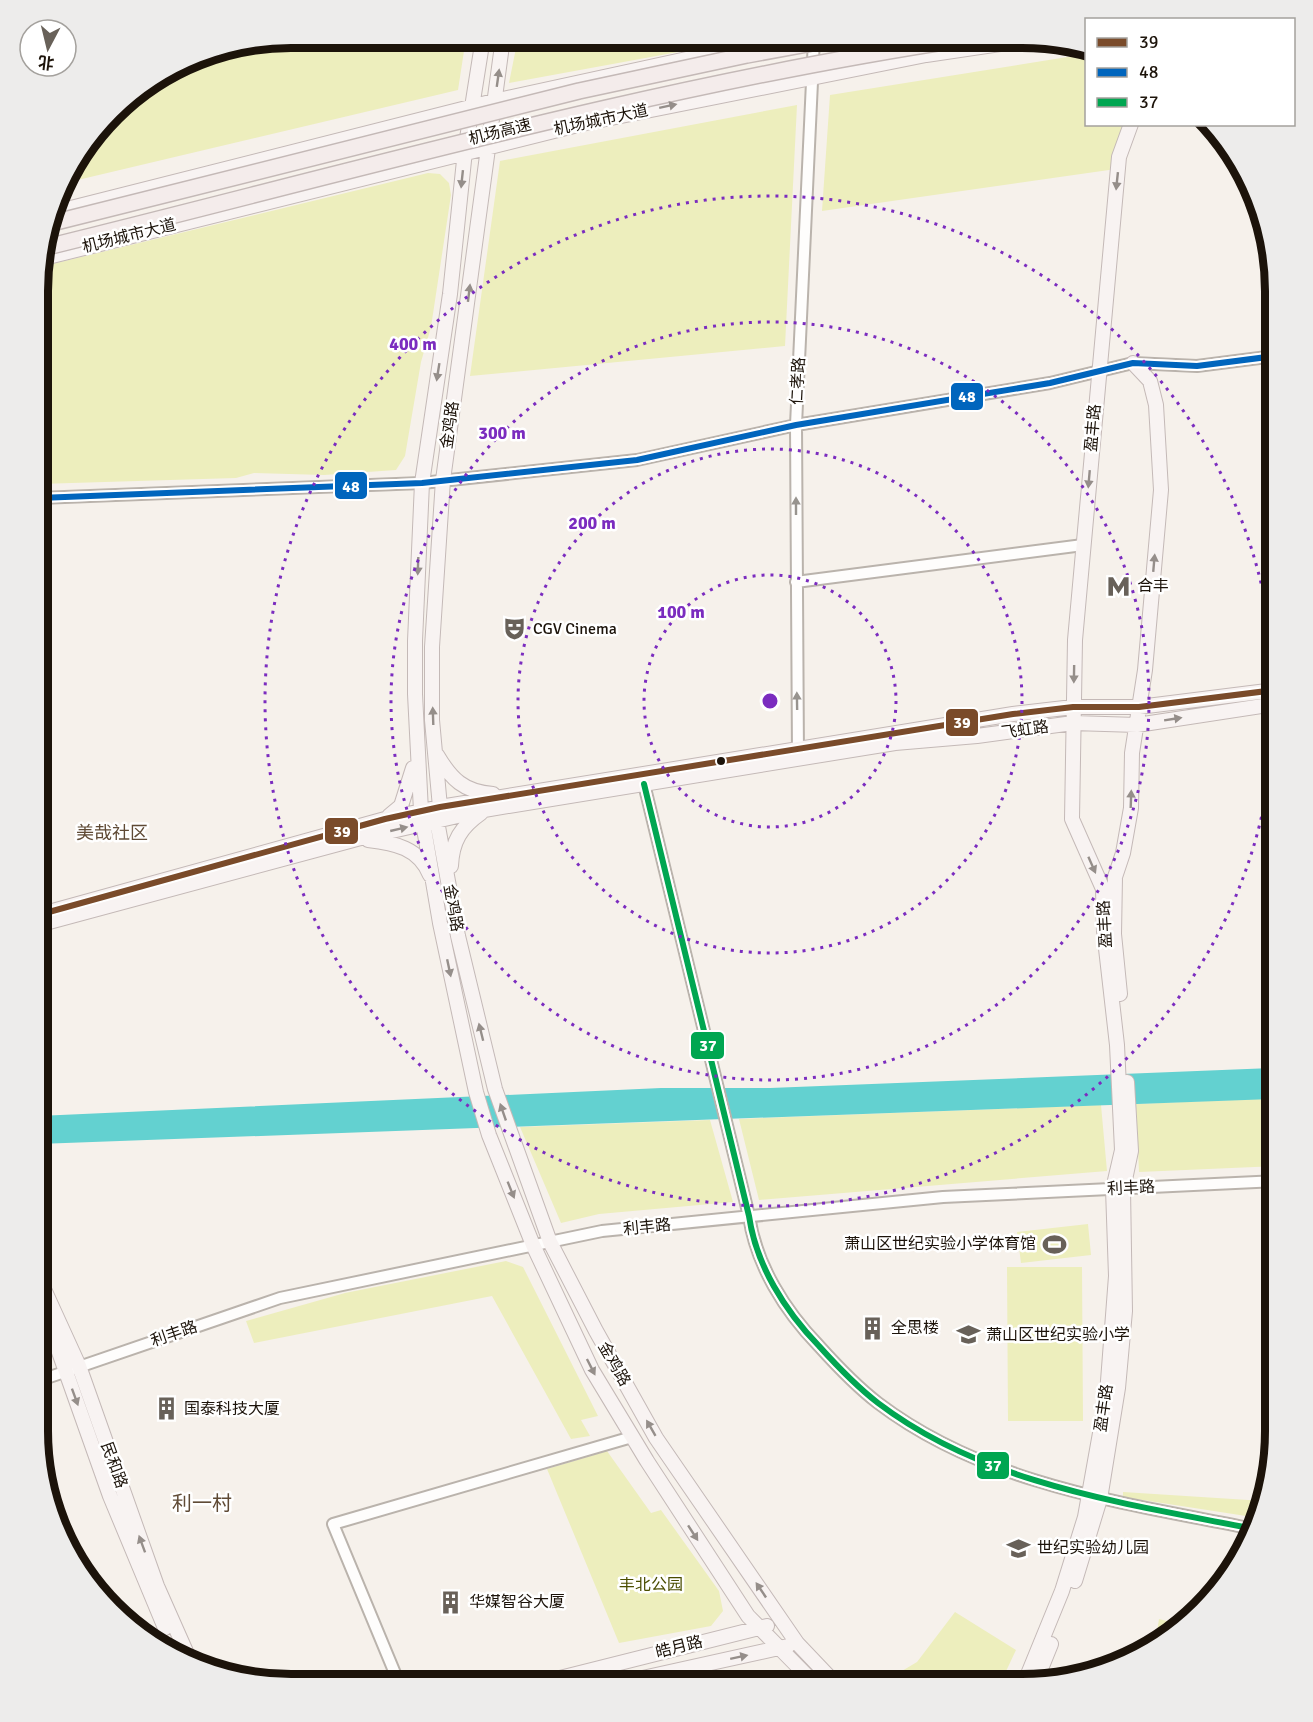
<svg xmlns="http://www.w3.org/2000/svg" width="1313" height="1722" font-family="Signika,'Noto Sans SC',sans-serif">
  <rect width="100%" height="100%" fill="#f6f1eb"/>
  <!-- green -->
  <path fill="#edeebd" d="M291,38H466L458,90L65,183L71,165L124,100L209,51Z
    M518,38L749,39L509,83Z
    M1086,54V124L1122,125L1116,169L822,211L830,95Z
    M797,105L785,346L470,376L500,161Z
    M428,173L440,174L449,183L451,195L431,327L421,362L405,456L396,470L324,475L254,473L236,478L39,484L40,267Z
    M1275,1098V1166L1139,1172L1136,1104Z
    M1101,1105L1107,1171L759,1200L739,1119Z
    M710,1120L733,1202L599,1214L561,1223L520,1127Z
    M1088,1224L1091,1255L1021,1263L1017,1232Z
    M506,1261L523,1267L598,1416L581,1420L590,1436L571,1439L492,1296L254,1343L246,1321L345,1293Z
    M1007,1267H1082L1083,1421H1008Z
    M607,1451L651,1513L661,1510L719,1591L723,1611L711,1626L619,1643L547,1469Z
    M1123,1492L1264,1501L1259,1518L1123,1497Z
    M1192,1607L1201,1608C1190,1620 1173,1639 1156,1637L1159,1619L1179,1624Z
    M955,1612L1016,1650L1000,1684H880L917,1662Z"/>
  <!-- water -->
  <path fill="#63d1d0" d="M1275,1068V1099L38,1144V1116L661,1088H770Z"/>
  <g fill="none" stroke-linecap="round" stroke-linejoin="round">
    <defs>
      <path id="minor" d="M39,498L422,483L637,460L796,425L1050,383L1133,363L1197,366L1275,356
        M796,582L1083,545
        M798,755L796,425L814,39
        M644,784L749,1216C756,1265 785,1311 819,1346C837,1366 856,1386 878,1403C986,1485 1124,1503 1254,1529
        M38,1381L280,1298L602,1231L943,1197L1275,1181
        M399,1683L333,1524L632,1437"/>
      <path id="major" d="M483,38L465,151L450,294L422,483L415,641V694L421,811L440,923L476,1092L489,1135L533,1245L592,1370L647,1461L748,1616L815,1684
        M503,38L443,480L432,647V720L440,807L437,821L458,936L495,1089L550,1242L596,1331L656,1438L797,1643L836,1684
        M55,212L494,101L779,39
        M40,259L586,123L926,55L1028,40
        M437,755C451,779 464,792 493,794
        M389,816L401,806L413,768
        M368,840C395,843 419,848 430,875
        M451,866C452,841 461,827 481,813
        M38,915L385,819L440,807L1013,714L1073,707H1139L1275,690
        M38,925L357,839L484,810L895,743L977,736L1073,723L1137,725L1275,704
        M1120,994L1114,934L1115,877L1123,853L1131,808L1132,753L1145,670L1161,490L1156,405L1150,381L1133,363
        M38,1276L79,1366L157,1586L188,1656
        M38,1303L54,1338L110,1496L165,1628
        M1075,1581L1100,1499L1118,1388L1125,1311L1123,1189L1131,1151L1127,1082
        M1036,1681L1051,1644
        M540,1683L767,1626
        M620,1683L788,1646
        M1024,1684L1062,1591L1085,1517L1107,1394L1116,1276L1113,1189L1122,1150L1117,1045L1104,931L1103,889L1072,819L1075,640L1119,157L1131,124"/>
    </defs>
    <!-- minor casing -->
    <use href="#minor" stroke="#bab3ac" stroke-width="14"/>
    <!-- major casing -->
    <use href="#major" stroke="#c4b9b7" stroke-width="16"/>
    <!-- minor -->
    <use href="#minor" stroke="#fefdfc" stroke-width="10"/>
    <!-- major -->
    <use href="#major" stroke="#f8f3f2" stroke-width="14"/>
    <defs>
      <path id="highway-bridge" d="M52,223L579,91L747,55L834,39
        M43,248C348,173 651,86 963,39"/>
    </defs>
    <!-- highway-bridge casing -->
    <use href="#highway-bridge" stroke="#c4b9b7" stroke-width="18" stroke-linecap="butt"/>
    <!-- highway-bridge -->
    <use href="#highway-bridge" stroke="#f4eceb" stroke-width="15"/>
    <defs>
      <path id="bus-1" d="M38,915L385,819L440,807L1013,714L1073,707H1139L1275,690"/>
      <path id="bus-2" d="M39,498L422,483L637,460L796,425L1050,383L1133,363L1197,366L1275,356"/>
      <path id="bus-3" d="M644,784L749,1216C756,1265 785,1311 819,1346C837,1366 856,1386 878,1403C986,1485 1124,1503 1254,1529"/>
    </defs>
    <!-- bus-1 casing -->
    <use href="#bus-1" stroke="#fff" stroke-width="10"/>
    <!-- bus-2 casing -->
    <use href="#bus-2" stroke="#fff" stroke-width="10"/>
    <!-- bus-3 casing -->
    <use href="#bus-3" stroke="#fff" stroke-width="10"/>
    <!-- bus-1 -->
    <use href="#bus-1" stroke="#7a4b2a" stroke-width="6"/>
    <!-- bus-2 -->
    <use href="#bus-2" stroke="#0065bd" stroke-width="6"/>
    <!-- bus-3 -->
    <use href="#bus-3" stroke="#00a651" stroke-width="6"/>
  </g>
  <!-- one-way arrows -->
  <defs><path id="oneway-solid" d="M-6-.8H1V-3.2L6.5 0L1 3.2V.8H-6Z" transform="scale(1.5)"/></defs>
  <g fill="#958e8a">
    <use href="#oneway-solid" transform="translate(498 78) rotate(-82)"/>
    <use href="#oneway-solid" transform="translate(668 106) rotate(-12)"/>
    <use href="#oneway-solid" transform="translate(462 179) rotate(96)"/>
    <use href="#oneway-solid" transform="translate(1117 181) rotate(96)"/>
    <use href="#oneway-solid" transform="translate(469 293) rotate(-83)"/>
    <use href="#oneway-solid" transform="translate(438 372) rotate(99)"/>
    <use href="#oneway-solid" transform="translate(1089 479) rotate(95)"/>
    <use href="#oneway-solid" transform="translate(1154 563) rotate(-85)"/>
    <use href="#oneway-solid" transform="translate(418 566) rotate(92)"/>
    <use href="#oneway-solid" transform="translate(1074 674) rotate(91)"/>
    <use href="#oneway-solid" transform="translate(433 716) rotate(-92)"/>
    <use href="#oneway-solid" transform="translate(1173 719) rotate(-9)"/>
    <use href="#oneway-solid" transform="translate(1131 799) rotate(-88)"/>
    <use href="#oneway-solid" transform="translate(399 829) rotate(-13)"/>
    <use href="#oneway-solid" transform="translate(1092 865) rotate(66)"/>
    <use href="#oneway-solid" transform="translate(449 968) rotate(78)"/>
    <use href="#oneway-solid" transform="translate(481 1032) rotate(-104)"/>
    <use href="#oneway-solid" transform="translate(503 1112) rotate(-109)"/>
    <use href="#oneway-solid" transform="translate(511 1190) rotate(68)"/>
    <use href="#oneway-solid" transform="translate(591 1367) rotate(63)"/>
    <use href="#oneway-solid" transform="translate(75 1397) rotate(70)"/>
    <use href="#oneway-solid" transform="translate(651 1428) rotate(-120)"/>
    <use href="#oneway-solid" transform="translate(693 1533) rotate(57)"/>
    <use href="#oneway-solid" transform="translate(142 1544) rotate(-110)"/>
    <use href="#oneway-solid" transform="translate(761 1590) rotate(-124)"/>
    <use href="#oneway-solid" transform="translate(739 1657) rotate(-12)"/>
  </g>
  <g fill="#98948f">
    <use href="#oneway-solid" transform="translate(796 506) rotate(-90)"/>
    <use href="#oneway-solid" transform="translate(797 701) rotate(-91)"/>
  </g>
  <!-- distance rings -->
  <g fill="none" stroke="#7b2cbf" stroke-width="3" stroke-dasharray="3 6">
    <circle cx="770" cy="701" r="126"/>
    <circle cx="770" cy="701" r="252"/>
    <circle cx="770" cy="701" r="379"/>
    <circle cx="770" cy="701" r="505"/>
  </g>
  <!-- icons -->
  <defs>
    <symbol id="metro-bare" viewBox="-9 -9 18 18"><path d="M-5.5 5V-5H-3L0 0L3-5H5.5V5H3V-.5L0 4L-3-.5V5Z" fill="#686159" stroke="#fff" stroke-width="2.5" paint-order="stroke"/></symbol>
    <symbol id="theatre-bare" viewBox="-9 -9 18 18"><path d="M-5-5.5Q0-4 5-5.5V0Q5 5 0 6Q-5 5-5 0ZM-3.3-2.5H-1v1.5H-3.3ZM1-2.5H3.3v1.5H1ZM-2.8 1Q0 5.5 2.8 1Z" fill="#686159" stroke="#fff" stroke-width="2.5" paint-order="stroke"/></symbol>
    <symbol id="stadium-bare" viewBox="-9 -9 18 18"><path d="M0-5a6.5 5 0 1 0 0 10a6.5 5 0 1 0 0-10ZM-3.5-1.8h7v3.6h-7Z" fill="#686159" stroke="#fff" stroke-width="2.5" paint-order="stroke"/></symbol>
    <symbol id="building-bare" viewBox="-9 -9 18 18"><path d="M-4-6H4V6H1V3H-1V6H-4ZM-2.5-4.3h1.7v1.8h-1.7ZM.8-4.3h1.7v1.8H.8ZM-2.5-1h1.7V.8h-1.7ZM.8-1h1.7V.8H.8Z" fill="#686159" stroke="#fff" stroke-width="2.5" paint-order="stroke"/></symbol>
    <symbol id="school-bare" viewBox="-9 -9 18 18"><path d="M0-5L7-2L0 1L-7-2ZM-4 1L0 2.5L4 1V4Q0 6-4 4Z" fill="#686159" stroke="#fff" stroke-width="2.5" paint-order="stroke"/></symbol>
  </defs>
  <g fill-rule="evenodd">
    <use href="#metro-bare" x="1102" y="570" width="33" height="33"/>
    <use href="#theatre-bare" x="498" y="612" width="33" height="33"/>
    <use href="#stadium-bare" x="1038" y="1228" width="33" height="33"/>
    <use href="#building-bare" x="856" y="1312" width="33" height="33"/>
    <use href="#school-bare" x="952" y="1318" width="33" height="33"/>
    <use href="#building-bare" x="150" y="1392" width="33" height="33"/>
    <use href="#school-bare" x="1002" y="1532" width="33" height="33"/>
    <use href="#building-bare" x="434" y="1586" width="33" height="33"/>
  </g>
  <!-- markers -->
  <circle fill="#1c130a" stroke="#fff" stroke-width="2" cx="721" cy="761" r="5"/>
  <g text-anchor="middle" dominant-baseline="central" stroke-width="5" stroke-linejoin="round" paint-order="stroke">
    <!-- street labels -->
    <g font-size="16" fill="#1c130a" stroke="#fff">
      <text transform="translate(601 120) rotate(-12)">机场城市大道</text>
      <text transform="translate(500 132) rotate(-14)">机场高速</text>
      <text transform="translate(129 236) rotate(-14)">机场城市大道</text>
      <text transform="translate(798 381) rotate(-87)">仁孝路</text>
      <text transform="translate(450 425) rotate(-82)">金鸡路</text>
      <text transform="translate(1093 428) rotate(-85)">盈丰路</text>
      <text transform="translate(1025 730) rotate(-8)">飞虹路</text>
      <text transform="translate(453 908) rotate(80)">金鸡路</text>
      <text transform="translate(1105 924) rotate(-93)">盈丰路</text>
      <text transform="translate(1131 1188) rotate(-3)">利丰路</text>
      <text transform="translate(647 1227) rotate(-6)">利丰路</text>
      <text transform="translate(174 1334) rotate(-19)">利丰路</text>
      <text transform="translate(614 1364) rotate(60)">金鸡路</text>
      <text transform="translate(1104 1408) rotate(-82)">盈丰路</text>
      <text transform="translate(114 1465) rotate(70)">民和路</text>
      <text transform="translate(679 1647) rotate(-14)">皓月路</text>
    </g>
    <!-- poi labels -->
    <g font-size="16" fill="#1c130a" stroke="#fff" text-anchor="start">
      <text x="1137" y="586">合丰</text>
      <text x="533" y="629">CGV Cinema</text>
      <text x="1036" y="1244" text-anchor="end">萧山区世纪实验小学体育馆</text>
      <text x="891" y="1328">全思楼</text>
      <text x="986" y="1335">萧山区世纪实验小学</text>
      <text x="184" y="1409">国泰科技大厦</text>
      <text x="1037" y="1548">世纪实验幼儿园</text>
      <text x="469" y="1602">华媒智谷大厦</text>
    </g>
    <!-- park labels -->
    <g font-size="16" fill="#4b4d00" stroke="#fff">
      <text x="651" y="1585">丰北公园</text>
    </g>
    <!-- neighbourhood labels -->
    <g font-size="18" fill="#5f4a35" stroke="#fff">
      <text x="112" y="833">美哉社区</text>
    </g>
    <!-- quarter labels -->
    <g font-size="20" fill="#5f4a35" stroke="#fff">
      <text x="202" y="1503">利一村</text>
    </g>
  </g>
  <!-- crop -->
  <path d="M0 0H1313V1722H0ZM291 48H1022A243 243 0 0 1 1265 291V1431A243 243 0 0 1 1022 1674H291A243 243 0 0 1 48 1431V291A243 243 0 0 1 291 48Z" fill="#edeceb" fill-rule="evenodd"/>
  <path fill="none" stroke="#1c130a" stroke-width="8" d="M291 48H1022A243 243 0 0 1 1265 291V1431A243 243 0 0 1 1022 1674H291A243 243 0 0 1 48 1431V291A243 243 0 0 1 291 48Z"/>
  <circle cx="770" cy="701" r="9" fill="#7b2cbf" stroke="#fff" stroke-width="3"/>
  <g font-size="18" text-anchor="middle" font-weight="bold" fill="#7b2cbf" stroke="#fff" stroke-width="5" stroke-linejoin="round" paint-order="stroke">
    <text x="413" y="350">400 m</text>
    <text x="502" y="439">300 m</text>
    <text x="592" y="529">200 m</text>
    <text x="681" y="618">100 m</text>
  </g>
  <g stroke="#fff" stroke-width="2">
    <rect x="950" y="382" width="34" height="29" rx="6" fill="#0065bd"/>
    <rect x="334" y="471" width="34" height="29" rx="6" fill="#0065bd"/>
    <rect x="945" y="708" width="34" height="29" rx="6" fill="#7a4b2a"/>
    <rect x="324" y="817" width="35" height="28" rx="6" fill="#7a4b2a"/>
    <rect x="690" y="1031" width="35" height="29" rx="6" fill="#00a651"/>
    <rect x="976" y="1451" width="34" height="29" rx="6" fill="#00a651"/>
  </g>
  <g font-size="16" text-anchor="middle" font-weight="bold" fill="#fff">
    <text x="967" y="402">48</text>
    <text x="351" y="492">48</text>
    <text x="962" y="728">39</text>
    <text x="342" y="837">39</text>
    <text x="708" y="1051">37</text>
    <text x="993" y="1471">37</text>
  </g>
  <!-- legend -->
  <rect x="1085" y="18" width="210" height="108" fill="#ffffff" stroke="#a4a19d" stroke-width="1.5"/>
  <rect x="1097" y="38" width="30" height="9" fill="#7a4b2a" stroke="#a4a19d" stroke-width="1.5"/>
  <text x="1139" y="48" font-size="18" fill="#1c130a">39</text>
  <rect x="1097" y="68" width="30" height="9" fill="#0065bd" stroke="#a4a19d" stroke-width="1.5"/>
  <text x="1139" y="78" font-size="18" fill="#1c130a">48</text>
  <rect x="1097" y="98" width="30" height="9" fill="#00a651" stroke="#a4a19d" stroke-width="1.5"/>
  <text x="1139" y="108" font-size="18" fill="#1c130a">37</text>
  <!-- north arrow -->
  <g transform="translate(48 48) rotate(187)"><circle r="28" fill="#ffffff" stroke="#a4a19d" stroke-width="1.5"/>
  <path d="M0-4.5L10 22L0 15L-10 22Z" fill="#686159"/>
  <text y="-9" font-size="16" font-weight="bold" text-anchor="middle" fill="#1c130a">北</text>
  </g>
</svg>
